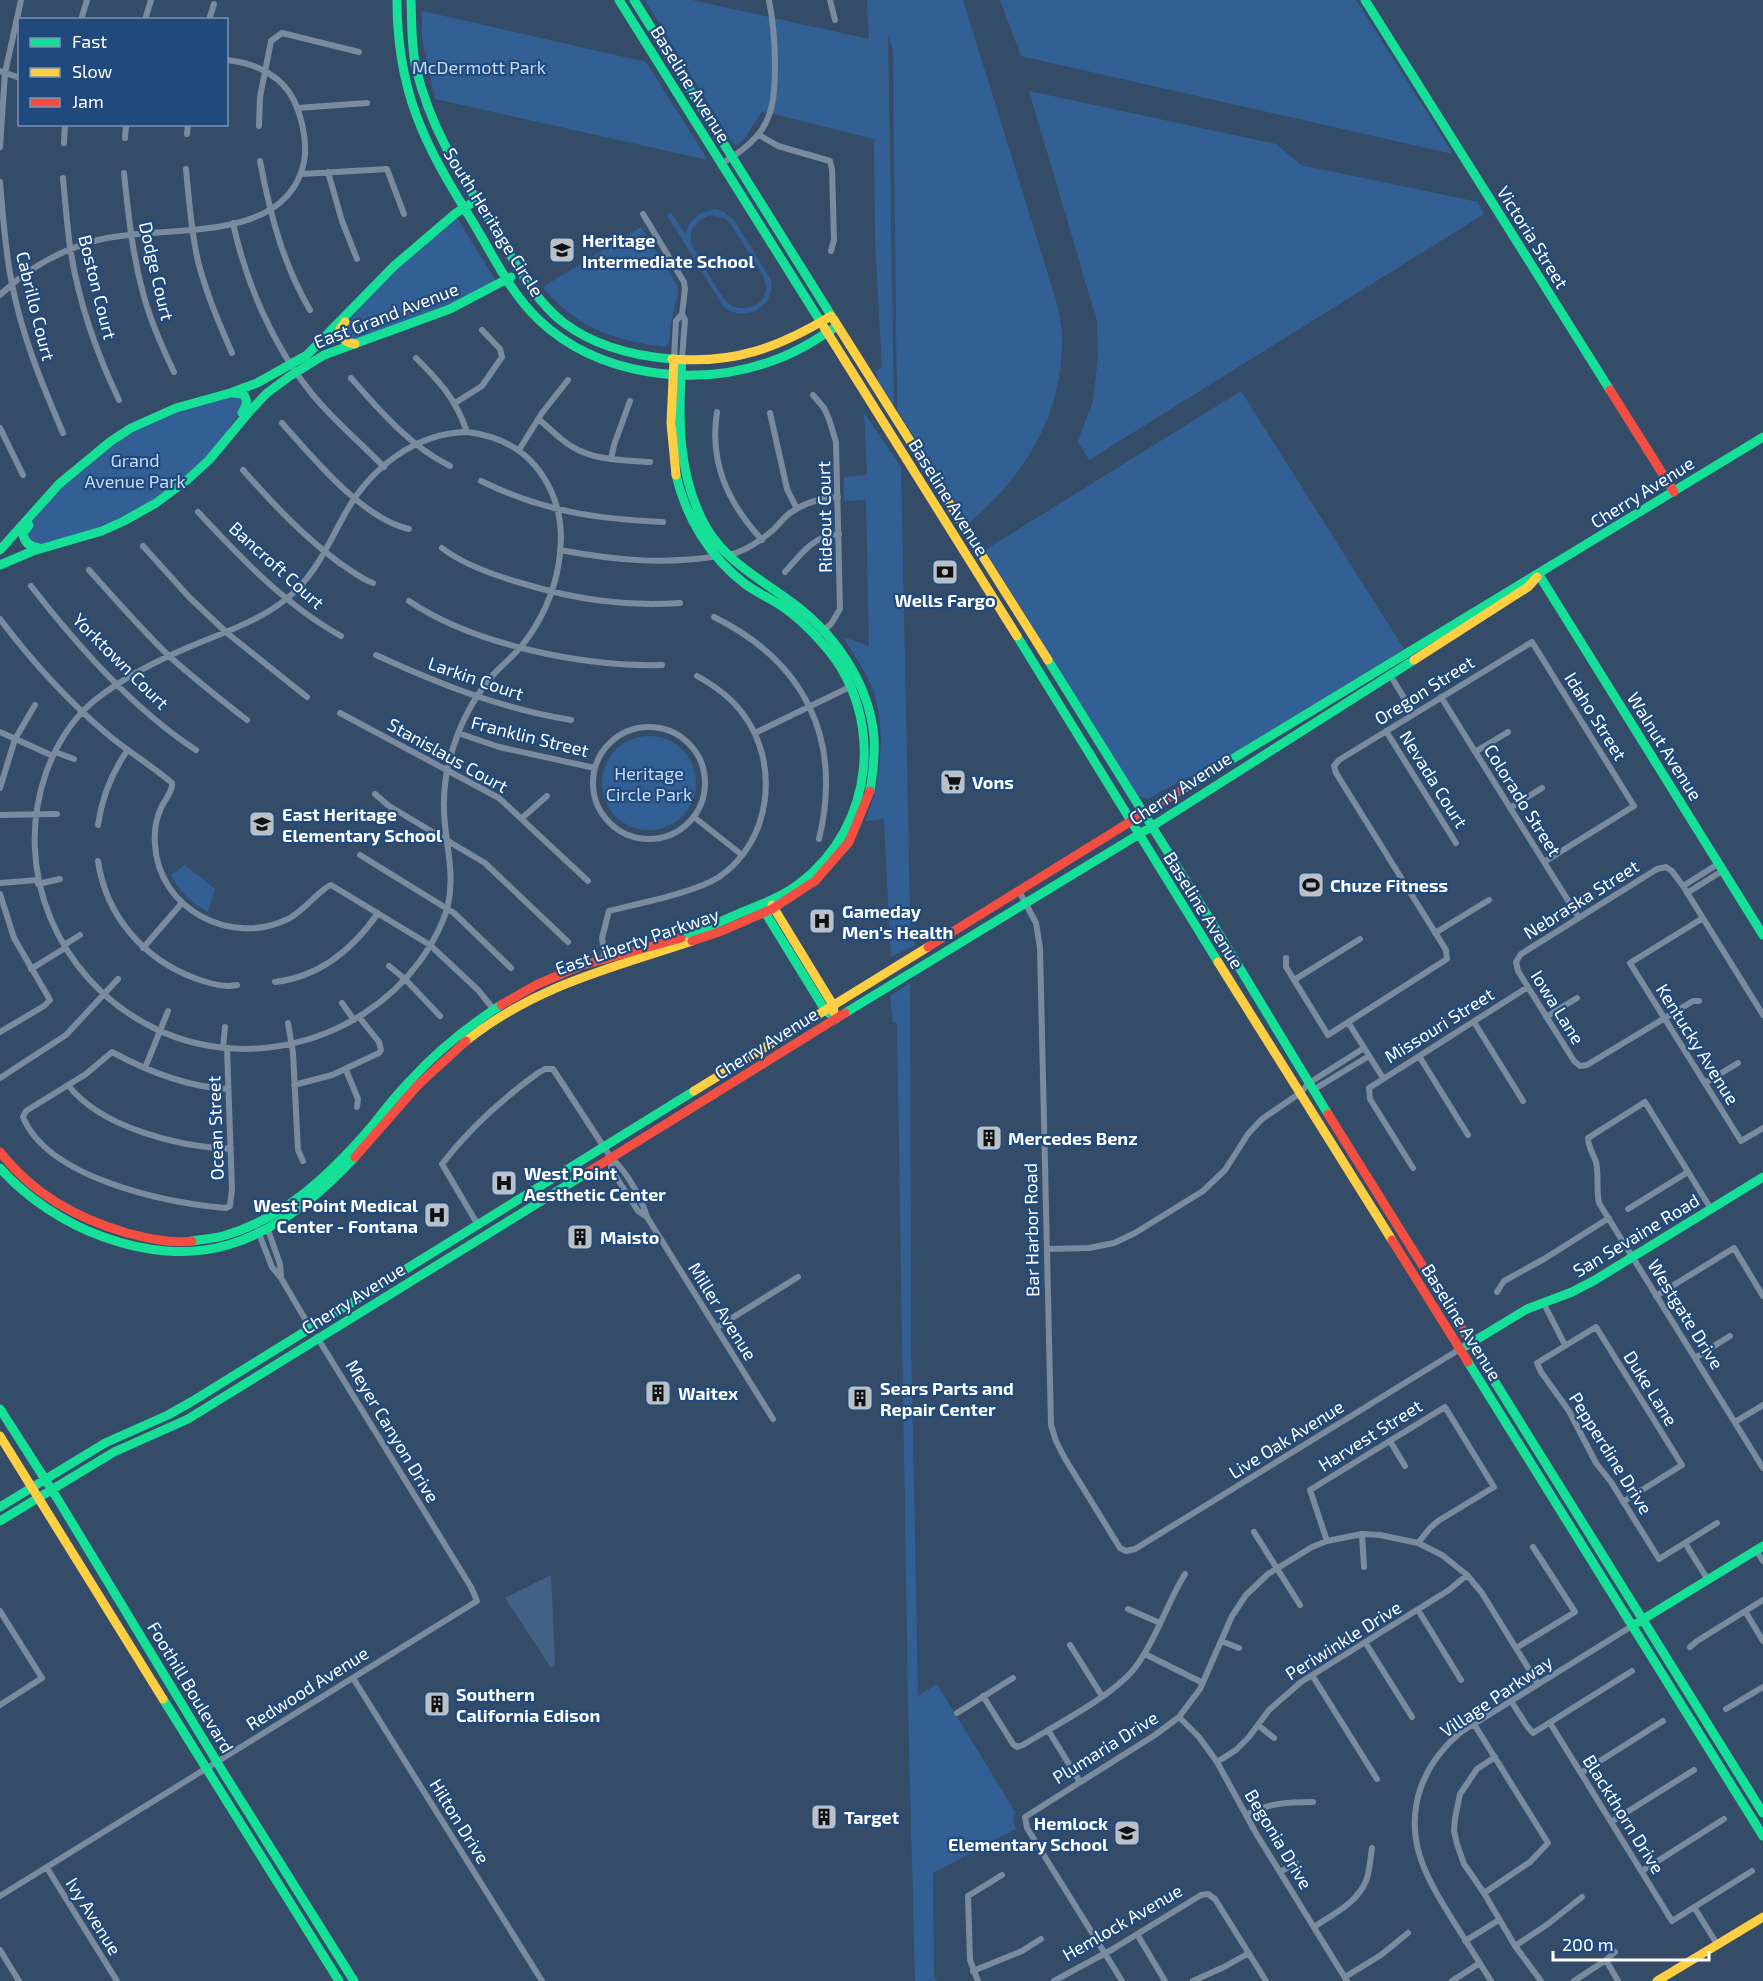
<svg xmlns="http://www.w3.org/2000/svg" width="1763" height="1981" font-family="'Exo 2',sans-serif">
  <rect width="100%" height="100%" fill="#354c68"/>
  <!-- green -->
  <path fill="#336094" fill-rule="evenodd" d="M645,0H692L869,39L867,0H963L1055,297C1058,310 1062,324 1062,337C1063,415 1026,474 969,523L897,410L893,51L888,34L894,407L879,384L876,371L882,367L875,239L874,139L762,111L745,138L737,145H734Z
    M1000,0H1356L1453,154L1021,56Z
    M422,11L646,62L708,160L435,99L422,39Z
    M1029,91L1276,144L1301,165L1478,202L1484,214L1089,460L1078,441L1093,401L1098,358L1097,321Z
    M716,209L724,212L734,220L771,280C776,308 743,324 723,306L667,215L671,213L685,234C690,219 700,211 716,209ZM711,215L724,218L730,223L761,272C764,278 767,284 766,290C764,307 740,314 728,303C716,290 702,262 692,246C687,231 697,219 711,215Z
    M457,218L496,281L452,304L354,340L344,336L345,325L349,320L404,260Z
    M641,227L677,285L678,294L671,322L669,343L665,347C613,340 577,328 543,287Z
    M1241,391L1404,649L1206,772L1184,779L1148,799L1138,796L985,550Z
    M235,395L243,399L244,408L232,423L224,439L198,464L169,489L136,510L91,531L36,545L30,543L26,534L27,530L49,498L94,458L134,431L172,413Z
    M864,412C876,432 889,448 901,467L910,916L911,932L915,945L891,957L884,819L865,821C882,786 887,721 871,685C864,669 853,653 843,637L869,646L866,500L844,501V477L867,475Z
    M602 783a47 47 0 1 1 94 0a47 47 0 1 1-94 0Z
    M185,865L215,889L208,912C192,903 179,892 171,875Z
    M910,983L911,1340L918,1696L937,1684L1015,1812L1013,1820L1016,1829L933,1873L934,1978L937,1981H915L908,1700L897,1023L893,1022L890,996Z"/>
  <!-- water -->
  <path fill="#436185" d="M551,1575L555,1665L551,1668L505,1598Z"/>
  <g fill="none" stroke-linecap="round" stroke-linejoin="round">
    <!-- street -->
    <path stroke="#7a8b9f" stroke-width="6" d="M830,0L835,20
      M81,20L87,0
      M145,20L151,0
      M209,20L214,4
      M0,71L20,78
      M297,108L367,103
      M259,126L260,97L271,41L282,33L359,52
      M187,134L188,124
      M759,135L778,146L830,161L832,169L834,240L831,251
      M125,138L126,124
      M64,143L65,124
      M0,147L5,73L21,0
      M260,161C270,214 283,264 310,310
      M721,164C767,136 775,118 775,65C775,43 773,21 769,0
      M186,169C189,200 191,231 198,261C206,293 219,323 232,353
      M328,172L342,221L357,259
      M124,173C128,212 132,251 142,289C149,318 161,345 174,372
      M301,174L387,169L404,214
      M63,178C65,201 67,224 70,247C78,300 96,352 119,400
      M0,182C3,216 5,250 12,284C22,336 42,384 63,433
      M643,214L684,282L685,289L682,314L685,320L682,359
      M233,223C246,283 273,346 312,394C334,421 360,442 384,467
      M0,295C28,268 60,250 98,240C160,223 286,248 304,162C308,141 301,110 289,92C275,72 250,62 226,60
      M416,358C440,382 456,399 467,432
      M674,359L676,321L682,314
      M351,378C380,411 410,446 450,466
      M813,395L824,408L829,419L836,442L840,609L831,624L822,632
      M455,403L482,386L502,357L500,349L482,330
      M717,412C709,463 728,503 762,540
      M770,413L787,489L797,509
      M538,419C549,427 559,439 571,446C594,461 624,460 650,462
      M282,423C312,457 363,519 409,529
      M0,428L23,475
      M467,432C501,436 530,452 547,483C575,533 557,600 524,643C515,655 503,664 493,675C476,695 462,720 454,745C445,771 442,798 445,825C448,852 454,878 448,905C443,925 432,944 420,961C358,1045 240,1074 148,1025C57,977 12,870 46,773C56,745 72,719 95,700C123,678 156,661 189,647C222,633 257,622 285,600C315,577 328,544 346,512C371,468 415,433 467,432Z
      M519,450L542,413L568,380
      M611,459L614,445L630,401
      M243,470C273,504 304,537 341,564C352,571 361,579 373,583
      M481,481C543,511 595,519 663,522
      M198,512C241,558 285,605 341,636
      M143,546L189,597L227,633L307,697
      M442,548C464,565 493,575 521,583C574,599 624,607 680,603
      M560,550C613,560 665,565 718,556
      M728,555C744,552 760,541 773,530C779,525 783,518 790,513C804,503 821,498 838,497
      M89,570C115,599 140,628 168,655C193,678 220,699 247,720
      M785,572C801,554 814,535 839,534
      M31,586C77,645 133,709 196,750
      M409,601C474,645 584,667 662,665
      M714,617C805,662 843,739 819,839
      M0,619C31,660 66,699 106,733C127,751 151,765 172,783C173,792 164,800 161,808C156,819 154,832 155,844C158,909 231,947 288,919C303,912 321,888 331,885L430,945L478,990L495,1011
      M376,655C439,684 502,709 571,720
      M1390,675L1414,714
      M1441,697L1579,918
      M340,713L499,798L588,881
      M593 783a56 56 0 1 1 112 0a56 56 0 1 1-112 0Z
      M1386,731L1456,843
      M0,732L53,756
      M458,733L499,747L595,768
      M755,733L860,682
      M55,752L74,759
      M1475,752L1508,732
      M0,788L15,739L35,705
      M375,794L389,806L485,863L568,942
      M1510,808L1542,788
      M0,815L57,814
      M694,817L742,855
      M522,818L547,796
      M98,825C102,797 111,774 127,751
      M360,855L454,913L511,968
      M98,861C106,916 144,960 197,979C209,983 224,988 237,985
      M0,883L38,880
      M38,884L60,879
      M1683,886L1718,864
      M1019,891L1036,923L1040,948L1051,1425L1056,1441L1064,1457L1120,1548L1126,1551L1135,1549L1460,1349
      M1687,893L1722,871
      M0,894L14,938L50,1000L44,1006L0,1032
      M1703,918L1630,963L1741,1141L1763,1128
      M1435,933L1489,900
      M64,945L80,935
      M143,948L182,903
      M1286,958V967L1328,1035L1447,959L1446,950L1336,773L1334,766L1339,760L1532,642L1634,806L1544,862
      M605,961L602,938L609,911C640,903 694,893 719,877C772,841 780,763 743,714C731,697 715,686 697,676
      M389,966L405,979L440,1016
      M31,969L65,948
      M1294,980L1360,939
      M275,982C319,977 353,949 378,913
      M1699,1001H1693L1587,1065L1580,1066L1574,1061L1518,971L1516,962L1521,954L1657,869L1666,867L1672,871L1683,886L1763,1015
      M342,1003L354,1020
      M1546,1017L1577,998
      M1348,1022L1383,1078
      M1474,1022L1523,1101
      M288,1023L293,1053L298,1150L303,1161
      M223,1048L225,1027
      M227,1049L232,1189L230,1206L226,1208C167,1203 48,1179 23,1117L26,1111L86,1074L112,1052C147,1071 187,1087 228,1089
      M1419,1056L1468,1135
      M145,1068L168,1011
      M346,1070L358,1099L357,1107
      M0,1078L66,1035L118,979
      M1705,1083L1738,1063
      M68,1085C101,1128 180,1147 231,1149
      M294,1085L332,1075L379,1053L381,1050L379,1042L359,1017
      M1313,1090L1369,1056
      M611,1158V1169L638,1211L647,1217
      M1413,1168L1370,1099L1369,1088L1528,987
      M1628,1209L1688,1172
      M1711,1209L1645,1102L1588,1138C1588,1147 1593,1153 1596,1162C1599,1175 1596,1189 1599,1203L1763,1468
      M478,1225L442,1164C469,1129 502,1099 538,1073L545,1069H553L611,1158C626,1170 642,1199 647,1217L773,1419
      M267,1227L280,1264L281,1277
      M258,1231L272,1267L281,1278L311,1329
      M1047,1249L1089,1248L1114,1243L1135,1233L1203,1191L1225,1170L1248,1134L1262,1119L1300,1093L1309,1083L1364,1048
      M1497,1292L1504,1281L1544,1259L1609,1218
      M1656,1296L1734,1248L1763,1296
      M1543,1302L1565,1345
      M716,1328L798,1277
      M1695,1358L1730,1336
      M1735,1422L1763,1405
      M1390,1441L1405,1466
      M1623,1502L1682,1465L1596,1327L1537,1363L1541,1372L1569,1411L1596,1463L1611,1482L1659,1559L1717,1523
      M1254,1532L1300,1605
      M1362,1534L1364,1567
      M1327,1541L1310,1490L1445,1407L1494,1487L1438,1521L1430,1528L1418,1543
      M1685,1543L1708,1580
      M1756,1550L1763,1561
      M1128,1609L1160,1623
      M1418,1610L1461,1680
      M0,1611L42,1678L0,1705
      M1745,1611L1763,1641
      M1221,1641L1239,1648
      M1365,1642L1412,1717
      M1070,1645L1102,1696
      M1690,1647L1697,1641L1763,1600
      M1516,1648L1575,1612L1533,1547
      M1145,1654L1203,1683
      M1312,1675L1377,1779
      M353,1678L542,1981
      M983,1696L1013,1744L1017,1747L1023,1745C1055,1725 1116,1695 1137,1665C1157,1638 1167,1603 1185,1574
      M1511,1701L1527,1726L1533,1733L1632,1671
      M1726,1709L1763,1687
      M957,1713L1013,1678
      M1179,1717L1199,1737L1217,1762L1257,1835L1347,1981
      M1550,1723L1672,1921L1752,1871
      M1474,1724L1548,1843L1530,1862L1484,1893
      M1258,1725L1274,1738
      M1048,1730L1080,1782
      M1495,1757L1477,1769L1460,1794L1455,1818L1454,1831L1457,1844L1464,1864L1484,1893L1515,1946L1541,1981
      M1217,1762L1236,1750L1249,1737L1269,1710L1301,1682L1449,1590L1467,1575
      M1581,1773L1663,1721
      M1246,1815C1268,1803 1288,1802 1313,1802
      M1611,1822L1694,1770
      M47,1868L117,1981
      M1642,1871L1724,1819
      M1280,1872L1296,1863
      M0,1896L477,1601L471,1587L317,1337
      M1694,1907L1717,1944
      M1314,1927C1333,1914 1357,1903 1366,1881C1370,1871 1370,1859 1372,1848
      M1137,1934L1165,1981
      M1465,1941L1499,1920
      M1515,1946L1548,1924L1582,1897
      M0,1950L19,1981
      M1606,1960L1618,1981
      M973,1971L1022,1951L1041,1939
      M1345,1977L1381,1955L1408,1933
      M978,1981L970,1960L968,1896L1002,1875
      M1054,1981L1113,1949L1201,1895L1208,1894L1215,1899L1266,1981
      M1122,1981L1027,1828L1025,1817L1155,1735L1179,1717L1200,1689L1232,1616L1246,1595L1268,1574L1312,1547L1327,1541L1362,1534L1380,1535L1418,1543L1442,1555L1467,1575L1482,1593L1538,1684
      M1193,1981L1224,1967L1249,1953
      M1452,1981L1480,1963
      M1491,1981C1478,1960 1465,1940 1452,1919C1426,1877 1403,1838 1421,1787C1429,1765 1443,1747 1461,1732L1632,1626
      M1574,1981L1606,1960L1615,1952"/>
    <!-- fast -->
    <path stroke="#16e098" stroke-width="9" d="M397,0C397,91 424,144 471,219C492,253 510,293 539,320C598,376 694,388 769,362C794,354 816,340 837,326
      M411,0C412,23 411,46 416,68C431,132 465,181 499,236C518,267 535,301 564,323C595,346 634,356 672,359
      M619,0L822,324
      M634,0L834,320
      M1365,0L1610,390
      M682,359C678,417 677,475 706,527C725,560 757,577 787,599C832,630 869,681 874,737C875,755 873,773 870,791
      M233,393L243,394C249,401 246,406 242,413
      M676,475C686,518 710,557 745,584C756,592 769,598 780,605C797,616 811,630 824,645C886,715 875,826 800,883C782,897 760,905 740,913C720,922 701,931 681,938
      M29,525L23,533C24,543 30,547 39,548
      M0,550L59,484L111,441L131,428L176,408L230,393L257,383L307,355L394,266L456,213L477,200
      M0,565L33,551L102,531L124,521L156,503L187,480L209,460L249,412L267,393L290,376L324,355L450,309L511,277
      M1539,575L1763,935
      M1017,636L1218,962
      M1048,660L1219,934L1328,1114
      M1183,789L1763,437
      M763,909L825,1010L836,1019
      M845,1013L1151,827L1414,660
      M0,1168C52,1227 150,1268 228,1245C278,1230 321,1194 355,1157
      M192,1241C202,1239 213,1239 223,1236C284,1219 332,1173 372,1126C384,1111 396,1095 410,1081C437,1051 467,1027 501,1005
      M1466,1346L1527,1309L1572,1292L1595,1280L1763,1177
      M1468,1362L1763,1836
      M1490,1374L1763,1813
      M0,1409L57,1498L223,1772L354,1981
      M0,1507L105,1443L168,1415L191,1402L694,1091
      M0,1521L114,1452L188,1419L585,1174
      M1632,1626L1763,1546
      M163,1699L339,1981"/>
    <!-- slow -->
    <path stroke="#ffcf43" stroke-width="9" d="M834,320L1048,660
      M345,322L340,329C340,339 346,342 355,344
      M822,324L1017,636
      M672,359C734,364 778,348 831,316
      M674,359L671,423L676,475
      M1414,660L1528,587L1537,577
      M772,905L833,1005L834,1012
      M1218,962L1392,1240
      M466,1041C537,985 609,969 692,941
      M694,1091L928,947
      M0,1436L163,1699
      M1657,1981L1763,1917"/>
    <!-- jam -->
    <path stroke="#f24e42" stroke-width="9" d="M1610,390L1674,492
      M692,941L722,931L772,909L815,881L849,842L870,791
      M928,947L1183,789
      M501,1005L536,985L580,966L681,938
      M1328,1114L1490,1374
      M0,1152C33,1194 76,1218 127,1233C147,1238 171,1244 192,1241
      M355,1157L418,1085L466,1041
      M585,1174L845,1013
      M1392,1240L1468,1362"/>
  </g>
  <!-- icons -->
  <defs>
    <symbol id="school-square" viewBox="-11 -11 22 22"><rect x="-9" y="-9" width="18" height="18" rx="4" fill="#b8c0ca" stroke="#204a7d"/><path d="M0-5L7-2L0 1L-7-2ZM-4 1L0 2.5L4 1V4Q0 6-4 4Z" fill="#111"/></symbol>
    <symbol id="bank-square" viewBox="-11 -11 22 22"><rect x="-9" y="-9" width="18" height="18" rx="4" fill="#b8c0ca" stroke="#204a7d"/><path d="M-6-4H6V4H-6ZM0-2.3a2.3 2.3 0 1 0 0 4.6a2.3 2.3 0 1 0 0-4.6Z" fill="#111"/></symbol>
    <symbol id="supermarket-square" viewBox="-11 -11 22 22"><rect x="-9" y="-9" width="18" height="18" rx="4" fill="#b8c0ca" stroke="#204a7d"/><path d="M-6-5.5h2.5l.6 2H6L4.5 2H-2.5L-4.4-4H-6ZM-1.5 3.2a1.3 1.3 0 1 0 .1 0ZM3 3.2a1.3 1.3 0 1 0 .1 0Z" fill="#111"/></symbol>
    <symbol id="stadium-square" viewBox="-11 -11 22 22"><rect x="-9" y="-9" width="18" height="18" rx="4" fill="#b8c0ca" stroke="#204a7d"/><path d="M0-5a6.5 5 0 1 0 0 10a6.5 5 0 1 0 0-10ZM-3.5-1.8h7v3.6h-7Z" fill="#111"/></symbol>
    <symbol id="hospital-square" viewBox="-11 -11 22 22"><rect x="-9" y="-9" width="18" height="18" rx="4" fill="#b8c0ca" stroke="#204a7d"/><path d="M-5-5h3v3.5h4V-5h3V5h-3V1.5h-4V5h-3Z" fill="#111"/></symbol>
    <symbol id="building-square" viewBox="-11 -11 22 22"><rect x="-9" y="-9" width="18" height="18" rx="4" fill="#b8c0ca" stroke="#204a7d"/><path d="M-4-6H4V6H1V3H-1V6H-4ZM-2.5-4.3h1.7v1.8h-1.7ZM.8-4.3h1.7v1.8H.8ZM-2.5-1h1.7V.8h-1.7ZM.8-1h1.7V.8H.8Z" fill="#111"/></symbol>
  </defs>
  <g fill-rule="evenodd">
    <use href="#school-square" x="547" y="235" width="30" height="30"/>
    <use href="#bank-square" x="930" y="557" width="30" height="30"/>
    <use href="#supermarket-square" x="938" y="767" width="30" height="30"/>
    <use href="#school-square" x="247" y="809" width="30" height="30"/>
    <use href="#stadium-square" x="1296" y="870" width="30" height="30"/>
    <use href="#hospital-square" x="807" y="906" width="30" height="30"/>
    <use href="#building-square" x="974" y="1123" width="30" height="30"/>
    <use href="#hospital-square" x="489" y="1168" width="30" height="30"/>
    <use href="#hospital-square" x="422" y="1200" width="30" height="30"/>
    <use href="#building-square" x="565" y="1222" width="30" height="30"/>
    <use href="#building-square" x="643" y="1378" width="30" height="30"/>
    <use href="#building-square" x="845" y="1383" width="30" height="30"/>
    <use href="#building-square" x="422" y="1689" width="30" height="30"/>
    <use href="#building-square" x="809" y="1802" width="30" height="30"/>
    <use href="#school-square" x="1112" y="1818" width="30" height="30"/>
  </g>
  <g text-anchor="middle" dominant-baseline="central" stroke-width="4.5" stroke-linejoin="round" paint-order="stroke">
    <!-- park labels -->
    <g font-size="18" fill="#c7dcf5" stroke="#204a7d">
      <text x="479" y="67">McDermott Park</text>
      <text x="135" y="460">Grand<tspan x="135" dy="21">Avenue Park</tspan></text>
      <text x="649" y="773">Heritage<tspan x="649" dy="21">Circle Park</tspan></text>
    </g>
    <!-- street labels -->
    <g font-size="18" fill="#fff" stroke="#204a7d">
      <text transform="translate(691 84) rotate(58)">Baseline Avenue</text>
      <text transform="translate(494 222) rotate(58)">South Heritage Circle</text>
      <text transform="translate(1533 237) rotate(58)">Victoria Street</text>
      <text transform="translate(157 271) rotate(77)">Dodge Court</text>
      <text transform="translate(98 287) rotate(76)">Boston Court</text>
      <text transform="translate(36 306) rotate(76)">Cabrillo Court</text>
      <text transform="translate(386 315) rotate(-21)">East Grand Avenue</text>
      <text transform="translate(1642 492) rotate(-32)">Cherry Avenue</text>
      <text transform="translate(949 497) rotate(58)">Baseline Avenue</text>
      <text transform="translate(824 517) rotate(-91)">Rideout Court</text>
      <text transform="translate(277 565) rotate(42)">Bancroft Court</text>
      <text transform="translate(121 661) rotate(45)">Yorktown Court</text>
      <text transform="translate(476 678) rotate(19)">Larkin Court</text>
      <text transform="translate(1424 690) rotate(-32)">Oregon Street</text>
      <text transform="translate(1596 716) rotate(58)">Idaho Street</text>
      <text transform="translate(530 736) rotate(14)">Franklin Street</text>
      <text transform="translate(1665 746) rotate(58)">Walnut Avenue</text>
      <text transform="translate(448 755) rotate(29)">Stanislaus Court</text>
      <text transform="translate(1434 779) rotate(58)">Nevada Court</text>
      <text transform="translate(1180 788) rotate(-33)">Cherry Avenue</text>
      <text transform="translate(1523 800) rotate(58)">Colorado Street</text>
      <text transform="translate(1581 899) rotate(-32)">Nebraska Street</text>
      <text transform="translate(1204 910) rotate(58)">Baseline Avenue</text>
      <text transform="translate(637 941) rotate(-19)">East Liberty Parkway</text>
      <text transform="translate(1558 1007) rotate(58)">Iowa Lane</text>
      <text transform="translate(1439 1025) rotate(-32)">Missouri Street</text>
      <text transform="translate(766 1043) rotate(-32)">Cherry Avenue</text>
      <text transform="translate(1698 1044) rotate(58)">Kentucky Avenue</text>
      <text transform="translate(215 1128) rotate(-92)">Ocean Street</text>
      <text transform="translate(1031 1230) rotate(-91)">Bar Harbor Road</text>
      <text transform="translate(1636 1235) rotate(-31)">San Sevaine Road</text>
      <text transform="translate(353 1298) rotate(-32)">Cherry Avenue</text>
      <text transform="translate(723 1311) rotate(58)">Miller Avenue</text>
      <text transform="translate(1686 1314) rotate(58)">Westgate Drive</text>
      <text transform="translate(1462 1322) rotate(58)">Baseline Avenue</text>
      <text transform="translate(1651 1388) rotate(58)">Duke Lane</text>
      <text transform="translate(393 1431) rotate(59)">Meyer Canyon Drive</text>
      <text transform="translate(1370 1435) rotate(-32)">Harvest Street</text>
      <text transform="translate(1286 1439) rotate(-32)">Live Oak Avenue</text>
      <text transform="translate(1611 1453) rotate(58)">Pepperdine Drive</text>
      <text transform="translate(1343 1640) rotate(-32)">Periwinkle Drive</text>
      <text transform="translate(191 1687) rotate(59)">Foothill Boulevard</text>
      <text transform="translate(307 1688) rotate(-32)">Redwood Avenue</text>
      <text transform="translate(1496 1696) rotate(-34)">Village Parkway</text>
      <text transform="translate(1105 1747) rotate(-32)">Plumaria Drive</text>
      <text transform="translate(1624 1814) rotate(58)">Blackthorn Drive</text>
      <text transform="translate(460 1821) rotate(58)">Hilton Drive</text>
      <text transform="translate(1279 1839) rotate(59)">Begonia Drive</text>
      <text transform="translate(94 1916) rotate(58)">Ivy Avenue</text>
      <text transform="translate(1122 1922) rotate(-30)">Hemlock Avenue</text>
    </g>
    <!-- poi labels -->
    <g font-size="18" font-weight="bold" fill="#fff" stroke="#204a7d" text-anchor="start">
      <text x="582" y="240">Heritage<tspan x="582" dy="21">Intermediate School</tspan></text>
      <text x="945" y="600" text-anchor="middle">Wells Fargo</text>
      <text x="972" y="782">Vons</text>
      <text x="282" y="814">East Heritage<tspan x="282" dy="21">Elementary School</tspan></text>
      <text x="1330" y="885">Chuze Fitness</text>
      <text x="842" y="911">Gameday<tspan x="842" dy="21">Men's Health</tspan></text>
      <text x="1008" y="1138">Mercedes Benz</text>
      <text x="524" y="1173">West Point<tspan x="524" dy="21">Aesthetic Center</tspan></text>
      <text x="418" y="1205" text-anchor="end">West Point Medical<tspan x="418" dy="21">Center - Fontana</tspan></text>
      <text x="600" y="1237">Maisto</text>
      <text x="880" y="1388">Sears Parts and<tspan x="880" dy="21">Repair Center</tspan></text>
      <text x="678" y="1393">Waitex</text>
      <text x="456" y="1694">Southern<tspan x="456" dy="21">California Edison</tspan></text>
      <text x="844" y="1817">Target</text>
      <text x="1108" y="1823" text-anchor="end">Hemlock<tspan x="1108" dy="21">Elementary School</tspan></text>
    </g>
  </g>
  <!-- legend -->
  <rect x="18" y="18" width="210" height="108" fill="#204a7d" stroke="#7992b1" stroke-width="1.5"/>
  <rect x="30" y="38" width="30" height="9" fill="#16e098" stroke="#7992b1" stroke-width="1.5"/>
  <text x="72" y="48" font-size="18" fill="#ffffff">Fast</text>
  <rect x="30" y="68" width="30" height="9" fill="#ffcf43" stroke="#7992b1" stroke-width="1.5"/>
  <text x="72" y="78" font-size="18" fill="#ffffff">Slow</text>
  <rect x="30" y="98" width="30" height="9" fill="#f24e42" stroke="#7992b1" stroke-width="1.5"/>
  <text x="72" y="108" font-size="18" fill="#ffffff">Jam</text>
  <!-- scale -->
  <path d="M1553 1951v9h156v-9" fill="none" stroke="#ffffff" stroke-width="3"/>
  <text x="1562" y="1951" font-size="18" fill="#ffffff" stroke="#204a7d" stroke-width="4.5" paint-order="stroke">200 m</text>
</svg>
